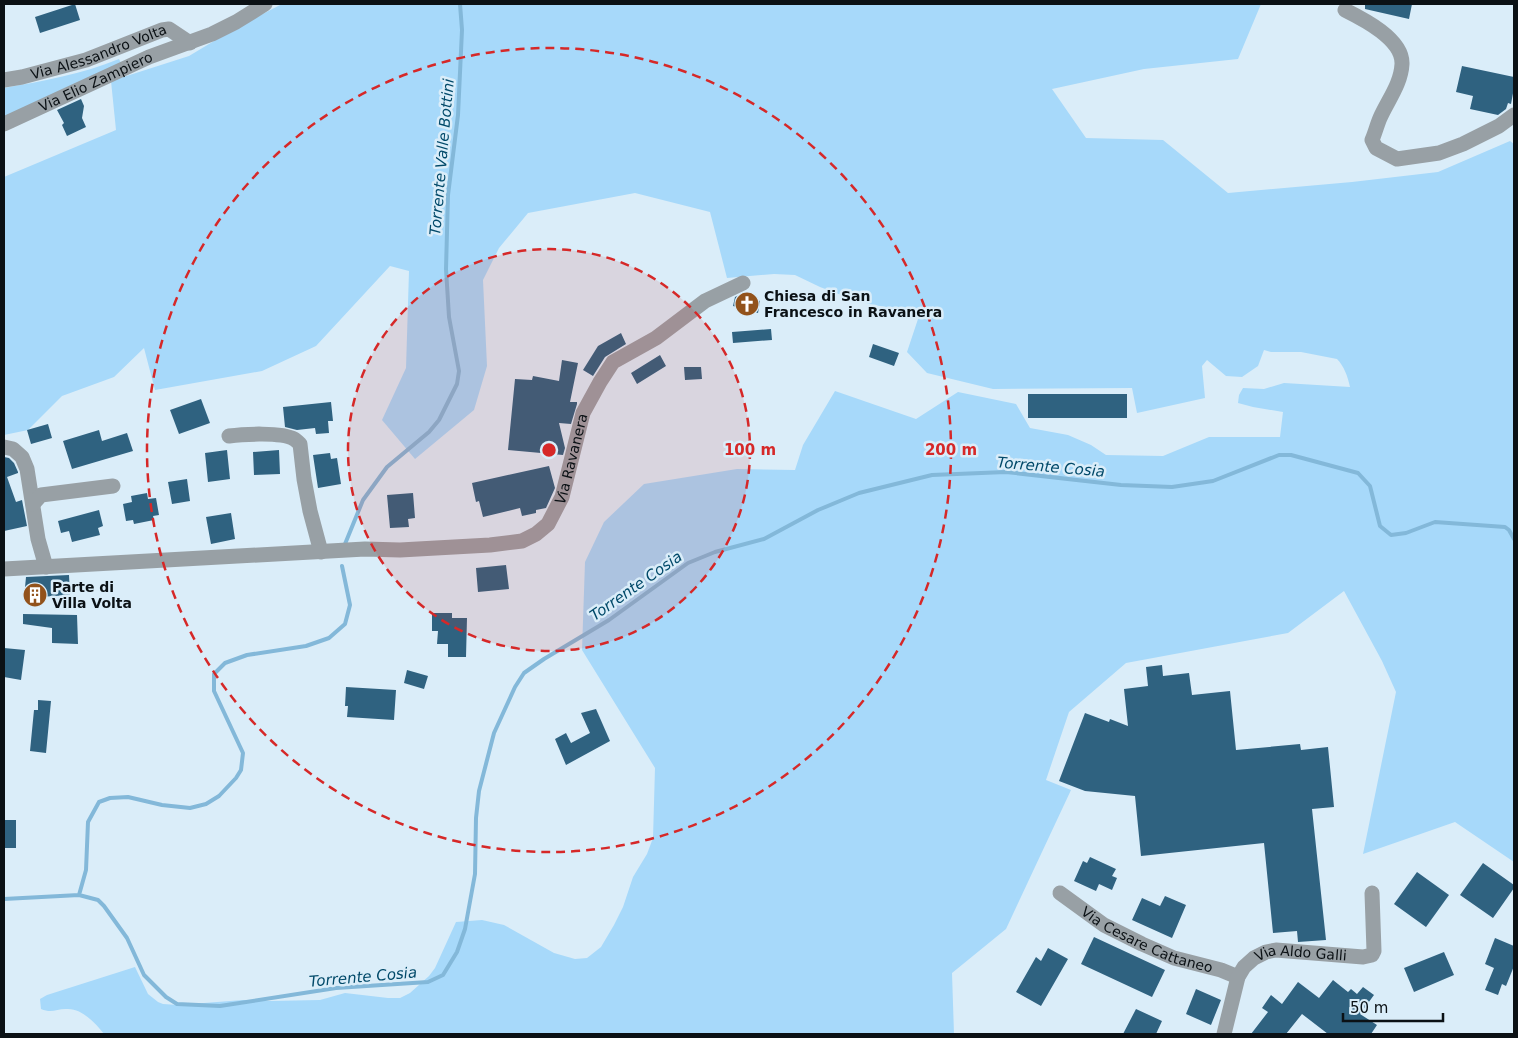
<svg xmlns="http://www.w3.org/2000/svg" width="1518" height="1038" font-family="'DejaVu Sans',sans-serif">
  <rect width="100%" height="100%" fill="#daedf9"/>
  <!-- green -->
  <path fill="#a7d9fa" d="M282,4H663L665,5L669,4H1261L1238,59L1144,69L1052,89L1086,138L1163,140L1228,193L1352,182L1438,172L1510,141L1514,144V862L1455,822L1363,854L1396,692L1382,661L1344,591L1288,633L1126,663L1069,712L1046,780L1071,790L1006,929L952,973L954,1034H104C96,1024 83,1009 68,1009C57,1008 53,1014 41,1009L40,999L47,995L135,967L148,994L158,1002L163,1004L178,1005L243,1000L270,1001L320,1000L345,993L388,998H400L410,993L429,976L435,968L456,922L482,920L504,925L554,953L575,959L587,958L601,947L614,925L623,907L633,877L647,854L653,838L655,768L582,650L585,562L604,522L644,484L737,469L795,470L803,445L835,391L916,419L958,392L1016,404L1030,428L1068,435L1091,445L1106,455L1163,456L1209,437H1280L1283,412L1253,407L1238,403L1239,395L1243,388L1264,389L1284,383L1350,387C1348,377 1344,366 1337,359L1301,352H1271L1264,350L1258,366L1242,377L1226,376L1207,360L1202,366L1205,398L1137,413L1132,388L993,389L927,373L907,352L920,313L907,310L873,305L852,299L820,287L795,275L774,274L727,278L710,212L635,193L528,213L499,248L483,280L487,366L474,410L415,459L382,420L406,368L409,271L390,266L316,346L262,371L155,390L144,348L114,377L62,396L28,430L4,435V177L116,130L111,81L189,56L234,29Z
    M119,59L121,63L4,119V88C43,81 82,74 119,59Z"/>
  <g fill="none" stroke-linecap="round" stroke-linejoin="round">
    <!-- stream -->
    <path stroke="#83b8d9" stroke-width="4" d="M345,544L363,500L387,467L429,432L439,420L457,384L459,371L449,317L446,269L448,195L458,115L462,30L460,4
      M79,895L86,870L88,822L99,802L110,798L128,797L162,805L190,808L206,804L219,796L236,778L241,770L243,753L214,691V674L225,663L247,655L306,646L329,638L345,624L350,605L342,566
      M4,899L79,895L98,900L104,906L127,938L144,975L166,997L177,1004L220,1006L336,988L428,982L443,975L457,952L465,929L475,874L476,818L479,791L494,733L515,687L524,673L544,659L609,620L688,563L715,552L764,539L818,510L859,493L932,475L1006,472L1121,485L1172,487L1213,481L1279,455H1291L1358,473L1370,486L1380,526L1391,535L1406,533L1435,522L1505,527L1509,530L1514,539"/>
  </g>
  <!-- building -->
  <path fill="#2f6280" d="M75,4L80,20L40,33L35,17Z
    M1365,4H1412L1409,19L1365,9Z
    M1462,66L1514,77V88L1511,104L1508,103L1506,109L1498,115L1470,109L1473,96L1456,92Z
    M81,99L84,106L82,118L86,127L67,136L62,125L64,123L57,110Z
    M744,293L756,295L755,299L760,301L758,313L733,306L735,297Z
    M771,329L772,340L733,343L732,332Z
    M621,333L626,344L605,357L593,376L583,370L598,346Z
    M873,344L899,353L894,366L869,357Z
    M660,355L666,366L637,384L631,373Z
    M562,360L578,363L570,402H577V404L571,424L559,423L565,448L563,455L508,450L515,379L532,380L533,376L559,381Z
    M684,367H701L702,379L685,380Z
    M1028,394H1127V418H1028Z
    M201,399L210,423L179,434L170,410Z
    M331,402L333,421H328L329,433L316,434L315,428L297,430L285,427L283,407Z
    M48,424L52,438L31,444L27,430Z
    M99,430L102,441L127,433L133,451L72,469L63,441Z
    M227,450L230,479L208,482L205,453Z
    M279,450L280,474L254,475L253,452Z
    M330,453L331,459L337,458L341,484L318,488L313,455Z
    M4,457L9,458L14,463L18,472V473L7,477L16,502L22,500L27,526L4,531Z
    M549,466L555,488L546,508L536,510V513L522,516L520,508L483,517L479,501L476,502L472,483Z
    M187,479L190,501L172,504L168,482Z
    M147,493L148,499L156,498L159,515L153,516L154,520L134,524L133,520L126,521L123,504L132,502L131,496Z
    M413,493L415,518L408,519L409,527L390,528L387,495Z
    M99,510L103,526L98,528L100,535L72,542L69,531L61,533L58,521Z
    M231,513L235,539L211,544L206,517Z
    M506,565L509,589L478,592L476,568Z
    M69,575L70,595L24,598L26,577Z
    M432,613H452V618H467L466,657H448V644H437L438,631H432Z
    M23,614L77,615L78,644L52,643V628L23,624Z
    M4,648L25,650L21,680L4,677Z
    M1162,665L1163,676L1189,673L1192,695L1230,691L1236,750L1300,744L1301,750L1328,747L1334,807L1312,809L1326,940L1298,942L1297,931L1273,933L1264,843L1141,856L1135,796L1085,791L1059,781L1085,713L1109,722L1110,719L1128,726L1124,689L1148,686L1146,667Z
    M407,670L428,676L424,689L404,683Z
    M346,687L396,690L394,720L347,717L348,706H345Z
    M38,700L51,701L46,753L30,751L34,710H38Z
    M596,709L610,741L566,765L555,739L566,733L571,743L590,733L581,713Z
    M4,820H16V848H4Z
    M1090,857L1116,869L1112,876L1117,878L1112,890L1099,884L1096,891L1074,881L1083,861L1087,863Z
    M1483,863L1514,885V888L1493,918L1460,895Z
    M1417,872L1449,895L1426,927L1394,904Z
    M1165,896L1186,905L1172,938L1132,920L1142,898L1160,906Z
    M1094,937L1165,970L1152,997L1081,964Z
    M1495,938L1514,946V966L1506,986L1502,984L1498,995L1485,990L1494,968L1485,964Z
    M1048,948L1068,959L1041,1006L1016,992L1036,957L1041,961Z
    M1444,952L1454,975L1414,992L1404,968Z
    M1333,980L1348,992L1351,989L1357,994L1363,987L1374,995L1360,1014L1377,1025L1371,1034H1328L1302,1014L1286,1034H1251L1268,1012L1262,1008L1271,995L1282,1004L1298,982L1319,998Z
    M1196,989L1221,1000L1211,1025L1186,1014Z
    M1136,1009L1162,1021L1156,1034H1123Z"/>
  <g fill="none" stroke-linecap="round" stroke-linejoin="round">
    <!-- minor -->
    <g stroke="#98a0a5" stroke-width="15">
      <path d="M1345,10C1363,19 1403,39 1402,64C1401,84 1388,100 1380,118C1377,125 1375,133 1372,140L1376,148L1397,159L1439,153L1463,144L1499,126L1514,115"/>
      <path id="s1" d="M4,80L22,77L86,60L162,30L169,29L190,43"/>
      <path id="s2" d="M4,124L149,57L212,34L236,22L265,4"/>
      <path d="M229,436C243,434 282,432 294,439C296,440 298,442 300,444L304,479L310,511L321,552"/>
      <path d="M4,447L13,449L22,457L27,469L38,539L46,567"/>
      <path d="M33,504L41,495L113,486"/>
      <path id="s3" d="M4,569L365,549L400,550L490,545L522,541L536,534L548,524L562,497L583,413L600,382L613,362L656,338L705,301L743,283"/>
      <path id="s4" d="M1060,893L1104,925L1142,944L1174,958L1221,970L1238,977"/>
      <path id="s5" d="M1224,1034L1238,977L1244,967L1254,958L1266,952L1276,950L1363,957L1372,955L1374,951L1372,893"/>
    </g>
  </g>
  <!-- distance rings -->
  <circle cx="549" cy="450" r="201" fill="#d62828" fill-opacity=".12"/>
  <g fill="none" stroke="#d62828" stroke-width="2.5" stroke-dasharray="9 6">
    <circle cx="549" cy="450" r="201"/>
    <circle cx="549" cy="450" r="402"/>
  </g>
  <!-- icons -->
  <defs>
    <symbol id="church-disc" viewBox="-11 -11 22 22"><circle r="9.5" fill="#92521b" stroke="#daedf9"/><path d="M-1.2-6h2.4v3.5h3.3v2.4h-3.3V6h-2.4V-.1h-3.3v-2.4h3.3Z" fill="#fff"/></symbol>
    <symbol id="building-disc" viewBox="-11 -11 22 22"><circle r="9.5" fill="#92521b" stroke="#daedf9"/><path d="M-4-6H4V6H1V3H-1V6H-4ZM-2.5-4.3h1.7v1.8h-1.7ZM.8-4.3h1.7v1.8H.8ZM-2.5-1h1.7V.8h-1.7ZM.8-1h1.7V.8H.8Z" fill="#fff"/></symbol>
  </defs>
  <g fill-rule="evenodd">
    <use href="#church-disc" x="733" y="290" width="28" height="28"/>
    <use href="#building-disc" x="21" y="581" width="28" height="28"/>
  </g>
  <g text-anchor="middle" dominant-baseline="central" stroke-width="5" stroke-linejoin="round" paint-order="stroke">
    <!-- street labels -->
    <g font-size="14" fill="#0b1115" stroke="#daedf9">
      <text stroke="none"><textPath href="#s1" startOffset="99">Via Alessandro Volta</textPath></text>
      <text stroke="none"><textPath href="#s2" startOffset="101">Via Elio Zampiero</textPath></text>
      <text stroke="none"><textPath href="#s3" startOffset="620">Via Ravanera</textPath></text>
      <text stroke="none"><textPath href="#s4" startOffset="100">Via Cesare Cattaneo</textPath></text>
      <text stroke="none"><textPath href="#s5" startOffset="132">Via Aldo Galli</textPath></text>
    </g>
    <!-- poi labels -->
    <g font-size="14" font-weight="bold" fill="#0b1115" stroke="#daedf9" text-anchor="start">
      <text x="764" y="296">Chiesa di San<tspan x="764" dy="16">Francesco in Ravanera</tspan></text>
      <text x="52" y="587">Parte di<tspan x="52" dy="16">Villa Volta</tspan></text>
    </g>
    <!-- water labels -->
    <g font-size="15" font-style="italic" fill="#014969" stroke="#daedf9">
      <text transform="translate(442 157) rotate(-85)">Torrente Valle Bottini</text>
      <text transform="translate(1051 467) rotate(5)">Torrente Cosia</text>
      <text transform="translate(636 586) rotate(-35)">Torrente Cosia</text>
      <text transform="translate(363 977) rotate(-5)">Torrente Cosia</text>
    </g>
  </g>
  <circle cx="549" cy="450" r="8" fill="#d62828" stroke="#daedf9" stroke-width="2.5"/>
  <g font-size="15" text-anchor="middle" font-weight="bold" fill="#d62828" stroke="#daedf9" stroke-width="5" stroke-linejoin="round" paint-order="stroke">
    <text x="750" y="455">100 m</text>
    <text x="951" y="455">200 m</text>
  </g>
  <!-- border -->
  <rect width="1518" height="1038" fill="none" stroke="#0b1115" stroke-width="10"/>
  <!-- scale -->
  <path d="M1343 1013v8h100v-8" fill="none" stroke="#0b1115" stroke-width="2.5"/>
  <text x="1350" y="1013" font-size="15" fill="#0b1115" stroke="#daedf9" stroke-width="4" paint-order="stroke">50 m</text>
</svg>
